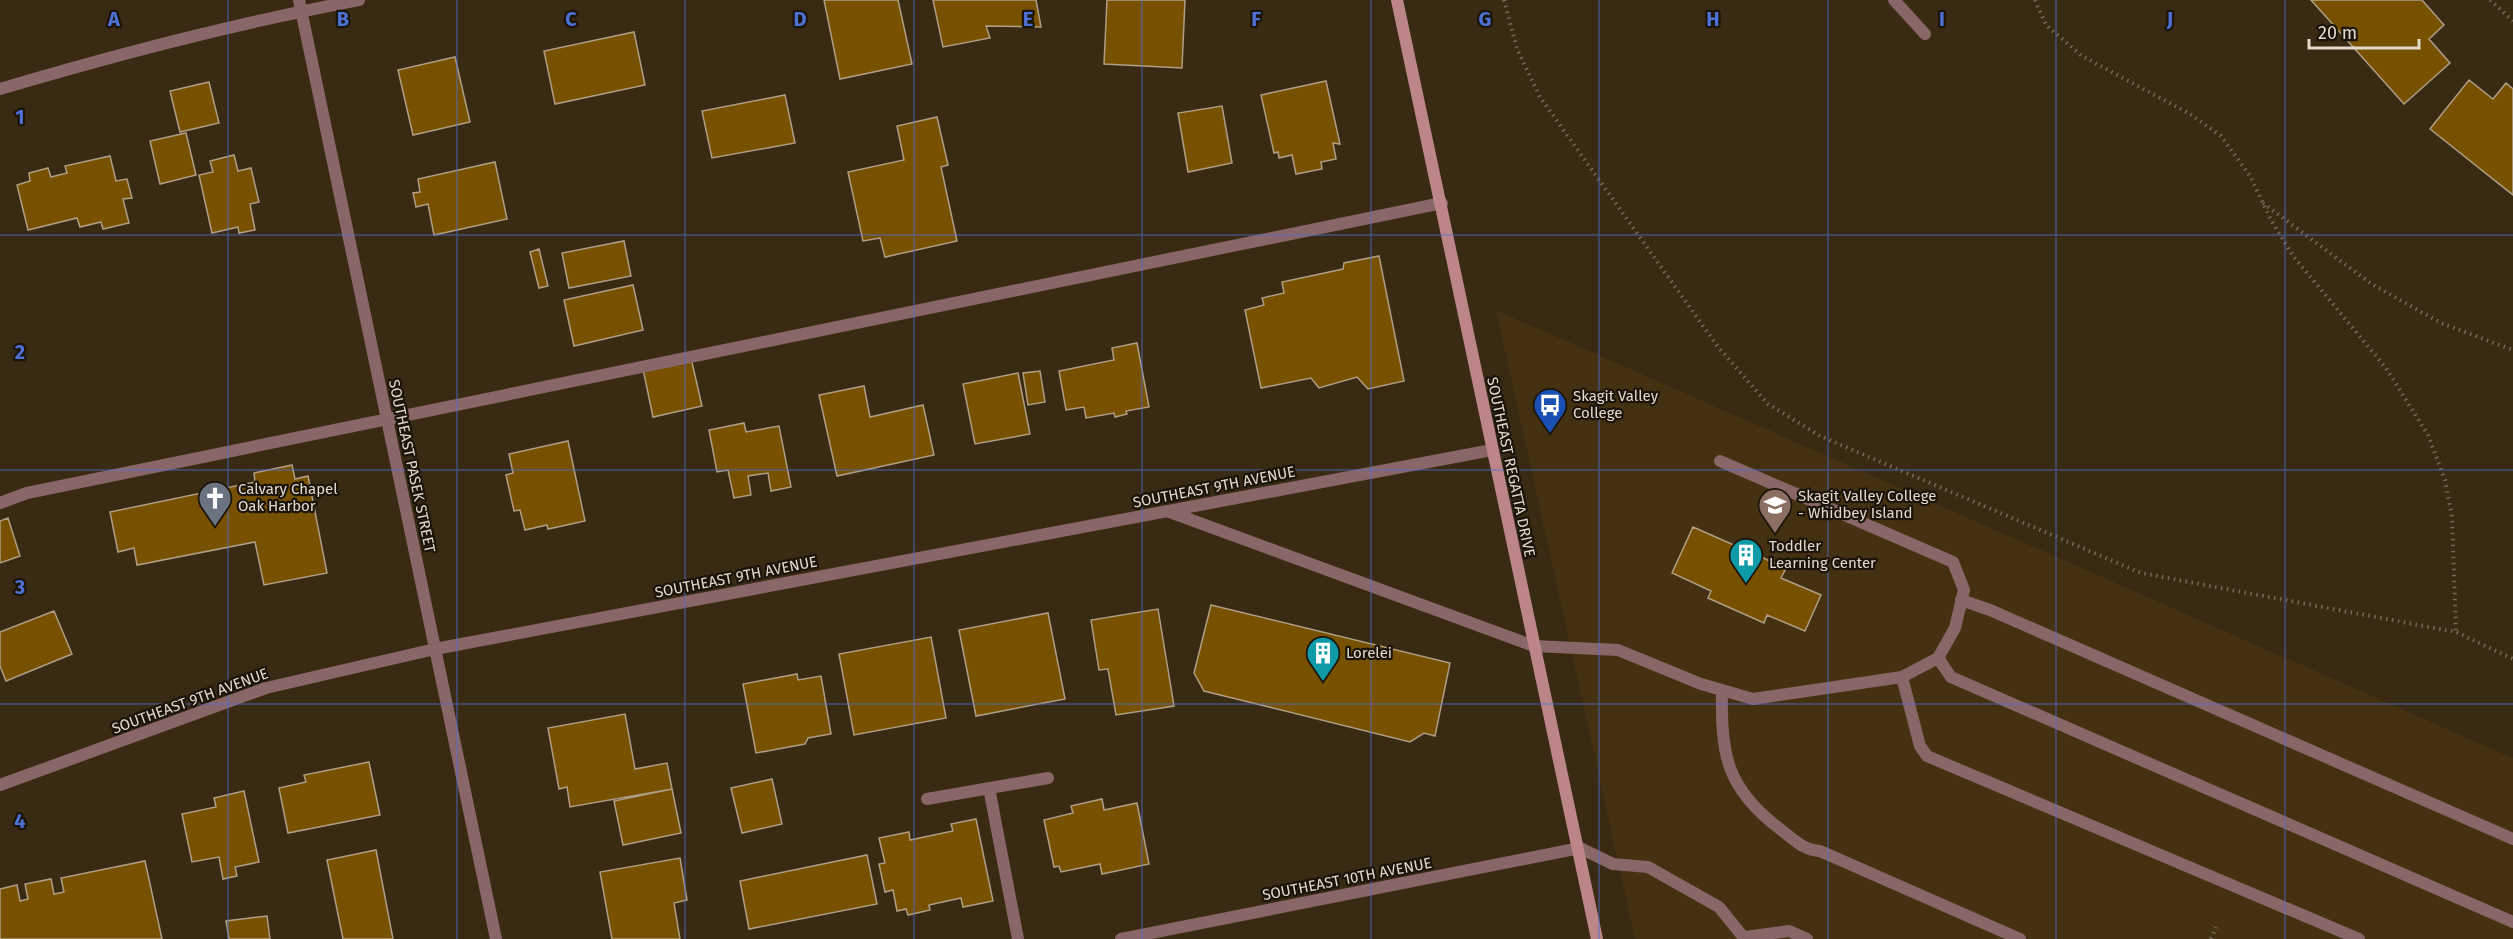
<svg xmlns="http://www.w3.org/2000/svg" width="2513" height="939" font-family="'Fira Sans',sans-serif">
  <rect width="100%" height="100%" fill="#392a13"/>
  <!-- built -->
  <path fill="#433112" d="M1496,310L2513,758V939H1635Z"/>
  <!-- building -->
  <path fill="#785100" stroke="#b09e84" stroke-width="1.5" d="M824,0H898L912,64L840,79Z
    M933,0H1036L1041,27L986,26L990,38L943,47Z
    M1107,0H1185L1182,68L1104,64Z
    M2311,0H2422L2444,25L2429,39L2450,63L2404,104Z
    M634,32L645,85L555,104L544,51Z
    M455,57L470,122L413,135L398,70Z
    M2469,80L2493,99L2506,83L2513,89V195L2430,129Z
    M1326,81L1340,144L1333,143L1336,159L1321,162L1322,169L1296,174L1292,155L1279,158L1278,152L1274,153L1261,95Z
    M209,82L219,123L180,132L170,91Z
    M785,95L795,143L712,158L702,111Z
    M1222,106L1232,163L1188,172L1178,113Z
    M937,117L948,165L941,167L957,241L885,257L880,238L863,241L848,172L904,160L897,126Z
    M186,133L196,175L160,184L150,141Z
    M234,155L238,171L251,168L259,202L250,204L255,230L239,233L238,227L212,233L199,175L213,172L210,161Z
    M110,156L116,181L127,179L132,198L123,199L129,223L103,229L101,222L80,227L77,218L28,230L17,185L30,181L29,173L48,168L51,177L67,173L65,166Z
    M495,162L507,219L434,235L428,204L416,207L413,193L420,192L418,179Z
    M624,241L631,276L569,288L562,253Z
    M539,249L548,286L539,288L530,252Z
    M1379,256L1404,381L1368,389L1357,377L1319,388L1311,378L1261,388L1245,310L1264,305L1262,298L1284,293L1282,282L1343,269L1344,263Z
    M633,285L643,330L574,346L564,300Z
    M1137,343L1149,407L1126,411L1127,414L1115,417L1114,413L1086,418L1084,407L1066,410L1059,371L1114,360L1112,348Z
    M691,358L702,406L653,417L643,369Z
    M1040,371L1045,402L1028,405L1023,373Z
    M1018,373L1030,434L975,444L963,384Z
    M864,386L870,417L923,405L934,455L837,476L819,395Z
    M744,423L746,432L779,426L791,487L771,491L768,473L748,476L751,495L734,498L728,470L717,472L709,430Z
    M568,441L585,521L548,529L547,525L525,530L520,510L514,511L506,475L513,473L509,454Z
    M292,465L295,479L308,476L327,573L264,585L255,542L137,565L134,548L118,552L110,512L255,482L254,473Z
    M8,518L20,556L0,563V521Z
    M1693,527L1786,568L1781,578L1821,595L1805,631L1767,615L1764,623L1708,598L1711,591L1672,573Z
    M1211,605L1450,663L1435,736L1424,733L1410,742L1204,691L1194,673Z
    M1158,609L1174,706L1116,715L1108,669L1099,670L1091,620Z
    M54,611L72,654L6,681L0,666V632Z
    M1048,613L1065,699L976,716L959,630Z
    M931,637L946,718L854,735L839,654Z
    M797,674L798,680L821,676L831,734L808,738L805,744L756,753L743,684Z
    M625,714L635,769L667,763L672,789L570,807L567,787L559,789L548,728Z
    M369,762L380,815L288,833L279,788L306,782L304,775Z
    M772,779L782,824L742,833L731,788Z
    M672,789L681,833L623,845L614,801Z
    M244,791L259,862L235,867L237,876L223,879L219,857L192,862L182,814L216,807L214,798Z
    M1102,799L1104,810L1137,803L1149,864L1102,874L1100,864L1061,872L1059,866L1054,867L1044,820L1073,813L1071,806Z
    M976,819L993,901L963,907L961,898L929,905L930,910L908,915L906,909L897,911L893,890L885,892L879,864L885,863L879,838L909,832L910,840L953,831L951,824Z
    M376,850L393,939H343L327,860Z
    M867,855L877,904L749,929L740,881Z
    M680,858L687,900L674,903L680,939H612L600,872Z
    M145,861L162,939H0V889L17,885L20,901L28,899L25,884L51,879L54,894L64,892L61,878Z
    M267,916L270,939H229L226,921Z"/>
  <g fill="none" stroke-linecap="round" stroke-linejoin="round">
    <!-- path -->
    <path stroke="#776956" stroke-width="4" stroke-dasharray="1.5 4.5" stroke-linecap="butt" d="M1504,0L1517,49L1540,97L1718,347L1768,404L1820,436L2141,573L2456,632L2513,659
      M2035,0L2046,25L2082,56L2190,114L2221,136L2250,176L2271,220L2293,256L2386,368L2428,435L2445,480L2452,517L2456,632
      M2490,0L2513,21
      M2263,203L2370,283L2441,323L2513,350
      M2211,939L2216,927"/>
    <!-- lane -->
    <path stroke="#896667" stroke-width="12" d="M1894,0L1925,34
      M0,503L27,493L1442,203
      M1167,511L1534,646L1618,650L1701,684L1753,699L1902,677L1938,658L1955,628L1964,590L1953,562L1720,461
      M1961,600L1990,610L2513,839
      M1938,658L1951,677L2513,922
      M1902,677L1920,746L1927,756L2359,939
      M1722,690C1721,755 1726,788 1780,829C1793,839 1803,850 1820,851L2020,939
      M989,788L1018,939
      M927,799L1048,778
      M1580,848L1613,864L1648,867L1719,907L1745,939
      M1745,937L1789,931L1807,939"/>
    <!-- street -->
    <path stroke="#896667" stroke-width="12" d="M299,0L496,939
      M0,89C118,54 238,23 359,0
      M0,785L266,688L435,649L1492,450
      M1121,939L1580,848"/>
    <!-- secondary -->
    <path stroke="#bc8688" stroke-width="12" d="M1397,0L1597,939"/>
  </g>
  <!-- grid -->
  <path fill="none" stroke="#4e71d5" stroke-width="1.5" stroke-opacity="0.55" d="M228,0V939M457,0V939M685,0V939M914,0V939M1142,0V939M1371,0V939M1599,0V939M1828,0V939M2056,0V939M2285,0V939M0,235H2513M0,470H2513M0,704H2513"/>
  <!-- icons -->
  <defs>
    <symbol id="bus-pin" viewBox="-11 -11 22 30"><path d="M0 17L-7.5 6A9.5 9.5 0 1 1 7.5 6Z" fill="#1a4fb4" stroke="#1a140a"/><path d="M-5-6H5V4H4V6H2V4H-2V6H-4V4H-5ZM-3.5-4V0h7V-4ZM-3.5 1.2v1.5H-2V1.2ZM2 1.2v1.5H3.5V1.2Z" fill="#fff"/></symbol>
    <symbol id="church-pin" viewBox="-11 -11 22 30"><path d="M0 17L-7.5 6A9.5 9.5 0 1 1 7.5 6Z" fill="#6b7280" stroke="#1a140a"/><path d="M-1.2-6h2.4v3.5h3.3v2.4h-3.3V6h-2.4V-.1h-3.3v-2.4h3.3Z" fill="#fff"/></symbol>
    <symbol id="university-pin" viewBox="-11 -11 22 30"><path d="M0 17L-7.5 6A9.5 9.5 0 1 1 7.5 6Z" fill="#8d6e63" stroke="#1a140a"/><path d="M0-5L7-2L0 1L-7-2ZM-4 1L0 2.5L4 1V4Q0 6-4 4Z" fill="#fff"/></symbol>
    <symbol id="building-pin" viewBox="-11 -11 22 30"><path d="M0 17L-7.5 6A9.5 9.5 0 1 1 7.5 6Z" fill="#0f9aa8" stroke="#1a140a"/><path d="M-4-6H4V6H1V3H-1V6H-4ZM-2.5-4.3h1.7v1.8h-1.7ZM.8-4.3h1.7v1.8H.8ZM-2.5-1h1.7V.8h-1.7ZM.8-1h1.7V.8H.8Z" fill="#fff"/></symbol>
  </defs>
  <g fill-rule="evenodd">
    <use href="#bus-pin" x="1531" y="386" width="38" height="52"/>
    <use href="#church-pin" x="196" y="479" width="38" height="52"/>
    <use href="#university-pin" x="1756" y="486" width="38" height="52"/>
    <use href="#building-pin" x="1727" y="536" width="38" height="52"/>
    <use href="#building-pin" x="1304" y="634" width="38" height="52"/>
  </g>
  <g text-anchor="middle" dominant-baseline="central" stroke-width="4.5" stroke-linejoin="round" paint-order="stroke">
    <!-- poi labels -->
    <g font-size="15" fill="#e3d9cb" stroke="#1a140a" text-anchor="start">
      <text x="1573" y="396">Skagit Valley<tspan x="1573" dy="17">College</tspan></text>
      <text x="238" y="489">Calvary Chapel<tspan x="238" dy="17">Oak Harbor</tspan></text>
      <text x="1798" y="496">Skagit Valley College<tspan x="1798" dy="17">- Whidbey Island</tspan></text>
      <text x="1769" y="546">Toddler<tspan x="1769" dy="17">Learning Center</tspan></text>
      <text x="1346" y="653">Lorelei</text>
    </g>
    <!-- street labels -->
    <g font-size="15" fill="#e3d9cb" stroke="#1a140a">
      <text transform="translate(412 466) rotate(78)">SOUTHEAST PASEK STREET</text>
      <text transform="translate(1511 467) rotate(78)">SOUTHEAST REGATTA DRIVE</text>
      <text transform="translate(1214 487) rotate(-11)">SOUTHEAST 9TH AVENUE</text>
      <text transform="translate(736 577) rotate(-11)">SOUTHEAST 9TH AVENUE</text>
      <text transform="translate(190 701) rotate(-20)">SOUTHEAST 9TH AVENUE</text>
      <text transform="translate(1347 879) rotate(-11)">SOUTHEAST 10TH AVENUE</text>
    </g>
  </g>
  <g font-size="20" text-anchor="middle" font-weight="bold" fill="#4e71d5" stroke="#1a140a" stroke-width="4.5" stroke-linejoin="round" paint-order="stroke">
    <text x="114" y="26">A</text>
    <text x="343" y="26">B</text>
    <text x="571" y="26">C</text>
    <text x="800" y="26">D</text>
    <text x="1028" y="26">E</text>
    <text x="1256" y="26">F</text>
    <text x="1485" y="26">G</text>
    <text x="1713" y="26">H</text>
    <text x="1942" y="26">I</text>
    <text x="2170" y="26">J</text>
    <text x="20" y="124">1</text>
    <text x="20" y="359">2</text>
    <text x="20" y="594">3</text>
    <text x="20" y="828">4</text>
  </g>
  <!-- scale -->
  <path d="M2309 39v9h110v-9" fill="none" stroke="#e3d9cb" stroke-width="3"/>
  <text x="2318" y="39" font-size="18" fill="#e3d9cb" stroke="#1a140a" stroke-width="4.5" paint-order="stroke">20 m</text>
</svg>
